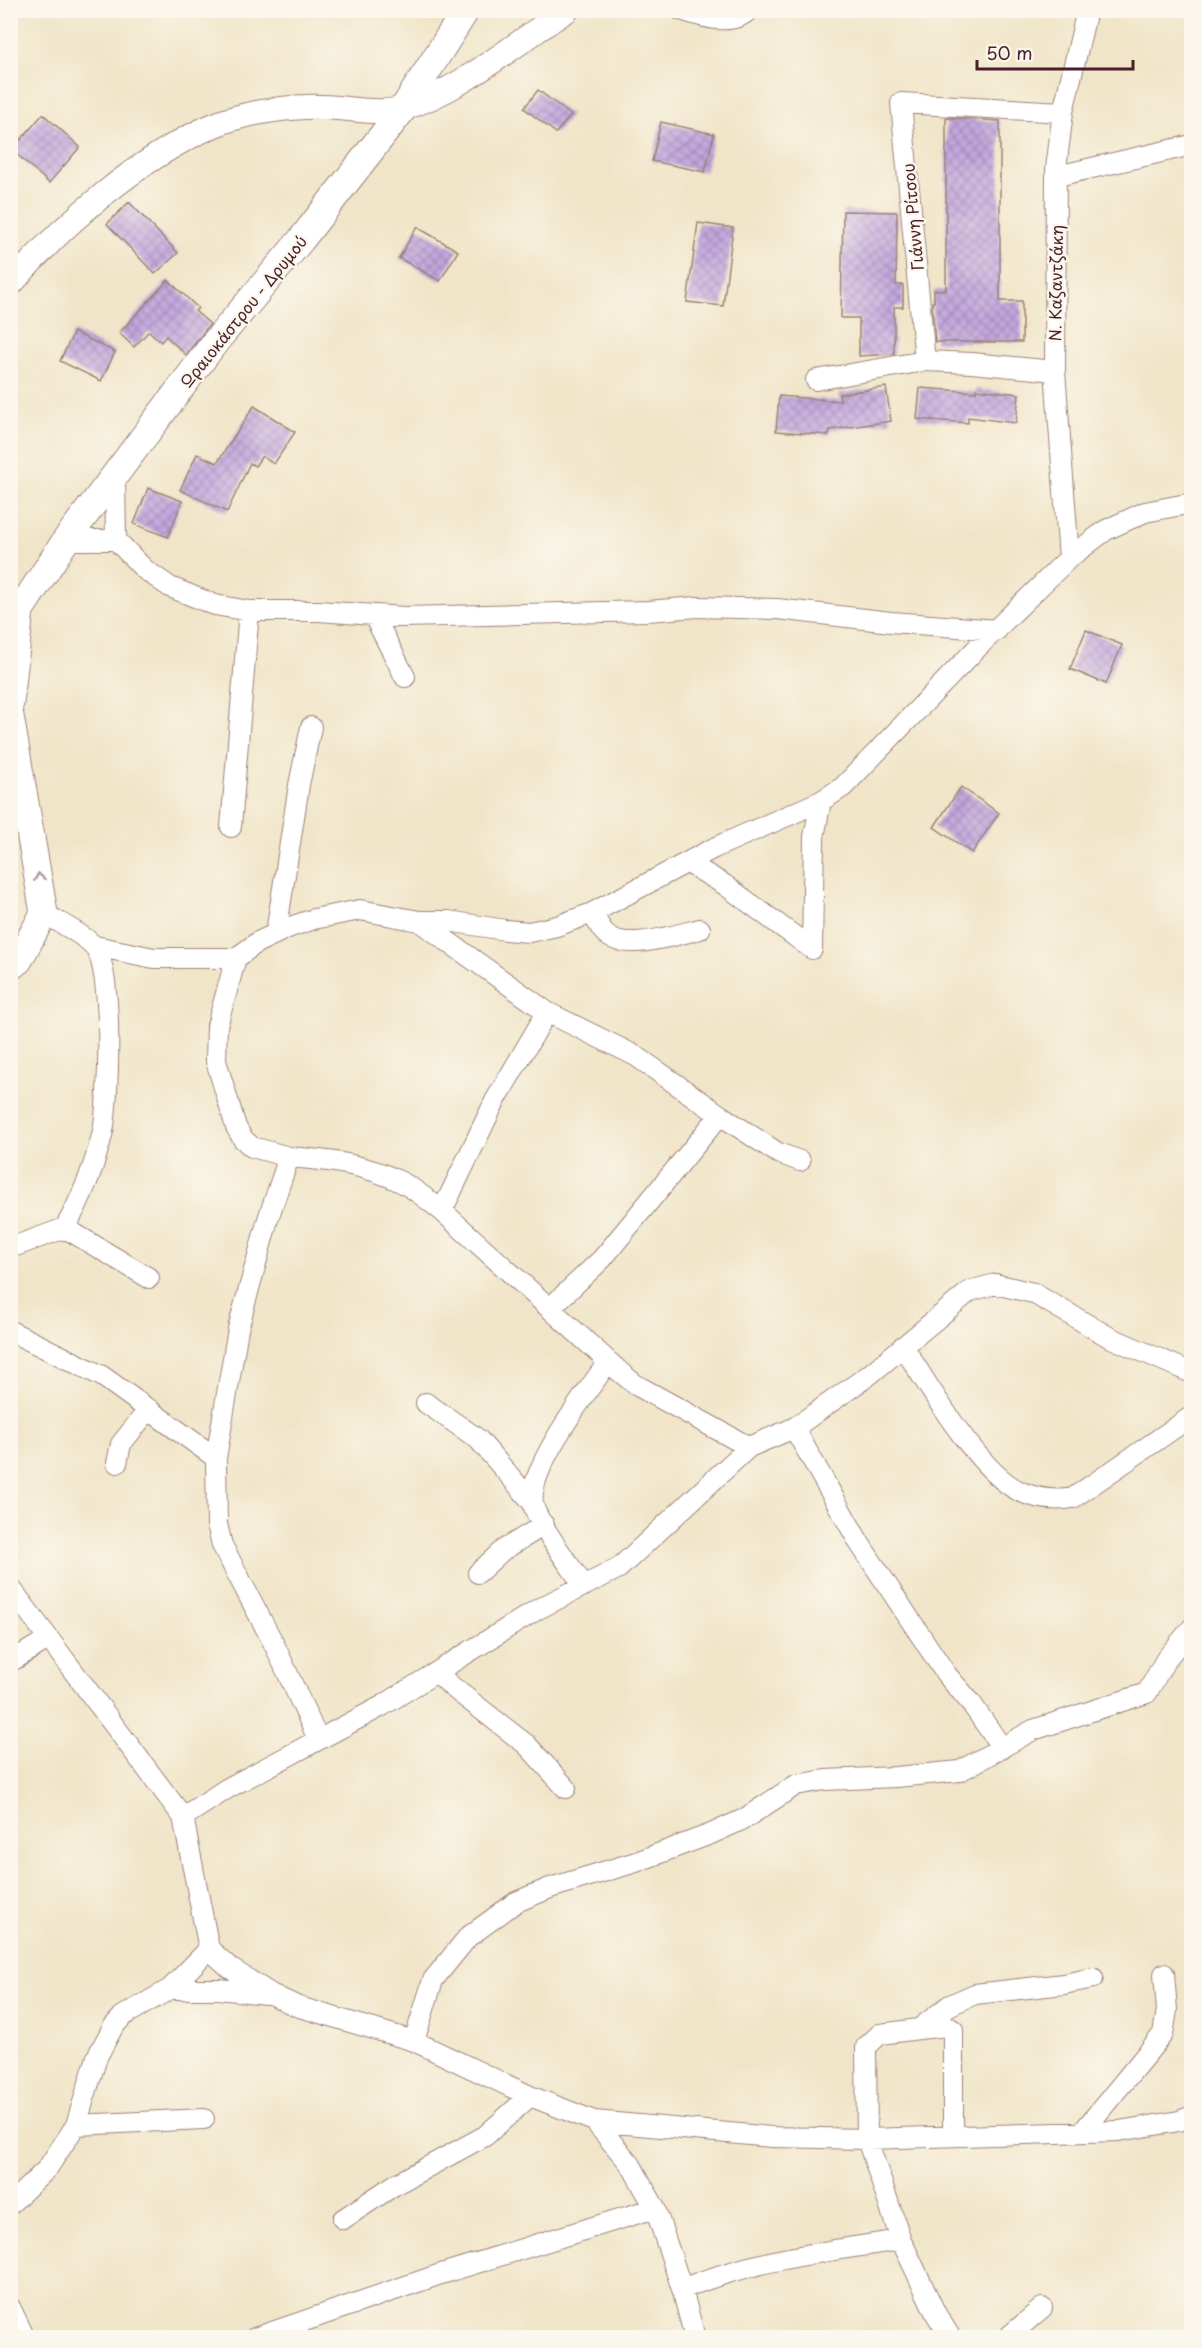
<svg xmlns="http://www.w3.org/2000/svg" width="1202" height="2348" font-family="'Playpen Sans',sans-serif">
  <defs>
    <pattern id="building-cross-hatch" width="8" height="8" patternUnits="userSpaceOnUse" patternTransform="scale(1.5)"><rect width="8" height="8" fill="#c2a7de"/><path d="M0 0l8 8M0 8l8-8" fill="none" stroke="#a087b4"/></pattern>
  </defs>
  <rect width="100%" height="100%" fill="#fbf7ec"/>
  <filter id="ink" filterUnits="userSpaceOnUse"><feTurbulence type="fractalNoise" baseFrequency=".0167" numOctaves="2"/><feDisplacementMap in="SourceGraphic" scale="12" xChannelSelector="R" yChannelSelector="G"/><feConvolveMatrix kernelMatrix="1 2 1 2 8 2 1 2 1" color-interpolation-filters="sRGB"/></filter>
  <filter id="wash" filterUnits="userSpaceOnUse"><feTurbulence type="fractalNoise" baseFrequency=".008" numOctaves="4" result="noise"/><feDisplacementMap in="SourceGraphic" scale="24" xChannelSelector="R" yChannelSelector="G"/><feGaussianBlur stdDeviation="1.35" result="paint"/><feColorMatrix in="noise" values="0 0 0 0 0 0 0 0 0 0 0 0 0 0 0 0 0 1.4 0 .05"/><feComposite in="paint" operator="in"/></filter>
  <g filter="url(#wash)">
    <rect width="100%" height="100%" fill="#f0e5c8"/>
    <g id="blocks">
      <!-- building -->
      <path fill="url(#building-cross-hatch)" d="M538,90L571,115L556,133L524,108Z
        M43,114L80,147L49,183L12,150Z
        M946,118L1000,121V301H1022V342H935L932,302H934V290H946Z
        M661,122L714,134L705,172L652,161Z
        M129,202L178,253L155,274L107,224Z
        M843,211L897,212L896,285H903V307H894V354L859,356V318H841Z
        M698,223L733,228L723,306L687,302Z
        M417,227L458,251L440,281L399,258Z
        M168,280L198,308L195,311L210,324L186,355L166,336L161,342L149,331L134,347L119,333Z
        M74,332L115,352L101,381L60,361Z
        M886,387L891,421L830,430L829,435L776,431L779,396L840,401L839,394Z
        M920,388L976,392V389L1019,394L1016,423L968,417V423L917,419Z
        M254,406L295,432L274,464L262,456L255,466L250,463L227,512L180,490L197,454L217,463Z
        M148,488L182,501L168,537L134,524Z
        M1086,630L1122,645L1106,684L1070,669Z
        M961,787L999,813L972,853L934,827Z"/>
    </g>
  </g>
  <g filter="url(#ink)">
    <use href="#blocks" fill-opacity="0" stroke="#9d827a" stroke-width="1.5"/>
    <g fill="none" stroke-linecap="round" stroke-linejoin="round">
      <defs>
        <path id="minor" d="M681,10C702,17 732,27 749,10
          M1057,176L1192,145
          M1055,371L972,363L925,361L901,103L1063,112
          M816,380L925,361
          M66,540H116L115,477
          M116,540L144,569L170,587L215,605L249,611H318L403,617L648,611L697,607L777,609L891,622L997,630
          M1069,558L1055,371L1056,169L1063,112L1087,10
          M374,616L405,677
          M231,827L249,611
          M688,863L725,885L812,949L814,837L821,801
          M592,913C596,919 600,928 605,933C622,953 678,934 700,929
          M419,921L547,1012L495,1101L442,1211L620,1372L636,1385L749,1447
          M276,933L299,785L311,727
          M95,946L154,958H236L258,942L290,927L314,919L360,910L419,921H448L505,930L529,932L557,926L592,913L714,848L821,801L843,787L981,644L1069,558L1106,530L1145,512L1192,503
          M236,958L217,1026L216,1061L236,1127L243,1139L252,1147L289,1157
          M547,1012L636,1056L720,1115L602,1259L550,1308
          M720,1115L778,1153L800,1161
          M65,1228L149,1278
          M10,1248L65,1228C82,1198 95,1165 103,1131C109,1101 114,967 94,946C82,933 59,923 44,913
          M10,1331L102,1376L216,1458L217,1524L222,1545L274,1644L318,1739
          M903,1346C928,1385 978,1471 1019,1491C1036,1499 1055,1501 1073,1498L1192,1416
          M426,1403L478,1439L533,1503
          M794,1428L860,1544L946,1674L971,1703L1002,1748
          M216,1458L238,1329L268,1219L289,1157C327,1160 365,1164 401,1182C415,1189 429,1201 442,1211
          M117,1463L121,1444L149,1409
          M478,1573L503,1550L544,1525
          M584,1586C572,1568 537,1523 533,1504C527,1469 588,1391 608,1362
          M10,1587L183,1817L228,1788L382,1706L538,1609L619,1568L749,1447L794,1428L869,1375L970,1291L995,1284L1033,1293L1109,1337L1192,1373
          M10,1662L48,1639
          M438,1673L451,1686L527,1745L566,1788
          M183,1817L209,1949L230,1968L271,1994L296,2006L414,2041L530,2096L594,2121L631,2165L655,2208L682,2289L695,2338
          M170,1989H218L266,1994
          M919,2029L880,2034L866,2047L867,2139L901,2240L936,2314L951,2338
          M414,2041L433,1980L468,1937L516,1902L550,1888L636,1862L711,1834L744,1819L796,1785L825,1780L896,1777L960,1771L1033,1730L1147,1693L1166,1659L1192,1628
          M594,2121L772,2137L867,2139L1119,2131L1179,2121L1192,2116
          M76,2125L204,2119
          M1084,2130L1163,2034L1167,2010L1164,1974
          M953,2135V2030L947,2026L919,2029L950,2005L975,1994L1064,1984L1093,1978
          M10,2204L47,2169L76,2125L97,2057L113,2027L123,2016L170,1989L209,1949
          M343,2219L396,2184L485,2136L530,2096
          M682,2289C752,2260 827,2251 901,2240
          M10,2307L25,2338
          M255,2338L438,2275L655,2208
          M1007,2338L1042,2308"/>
        <path id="tertiary" d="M10,285C63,224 137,159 212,126C236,115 278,108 305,107C335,104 377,117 404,108C464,89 515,43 567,10"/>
        <path id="secondary" d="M10,703L20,610L66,540L216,341L301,240L403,109L466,10
          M10,716L44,913L19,960L10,967"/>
      </defs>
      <!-- minor casing -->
      <use href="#minor" stroke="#9d827a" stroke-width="22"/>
      <!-- tertiary casing -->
      <use href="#tertiary" stroke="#9d827a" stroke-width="26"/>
      <!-- secondary casing -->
      <use href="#secondary" stroke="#9d827a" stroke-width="29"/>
      <!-- minor -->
      <use href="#minor" stroke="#fff" stroke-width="20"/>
      <!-- tertiary -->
      <use href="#tertiary" stroke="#fff" stroke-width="24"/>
      <!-- secondary -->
      <use href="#secondary" stroke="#fff" stroke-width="27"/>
    </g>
    <!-- one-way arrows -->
    <defs><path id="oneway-chevron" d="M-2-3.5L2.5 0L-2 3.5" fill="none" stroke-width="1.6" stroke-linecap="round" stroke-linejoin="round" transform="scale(1.5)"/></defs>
    <use stroke="#ae9aa0" href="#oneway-chevron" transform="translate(39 877) rotate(-99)"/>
  </g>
  <g text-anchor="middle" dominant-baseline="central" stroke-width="4.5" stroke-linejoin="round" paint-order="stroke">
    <!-- street labels -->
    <g font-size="16" fill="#4a1f2b" stroke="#fbf7ec">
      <text transform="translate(912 217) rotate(-95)">Γιάννη Ρίτσου</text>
      <text transform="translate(1055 283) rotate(-89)">Ν. Καζαντζάκη</text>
      <text transform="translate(243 311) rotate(-51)">Ωραιοκάστρου - Δρυμού</text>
    </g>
  </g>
  <!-- margin -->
  <rect width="1202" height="2348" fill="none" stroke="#fbf7ec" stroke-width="36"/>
  <!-- scale -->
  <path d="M977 60v9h156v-9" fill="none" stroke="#4a1f2b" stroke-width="3"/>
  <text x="986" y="60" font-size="18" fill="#4a1f2b" stroke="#fbf7ec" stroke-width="4.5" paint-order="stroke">50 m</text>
</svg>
